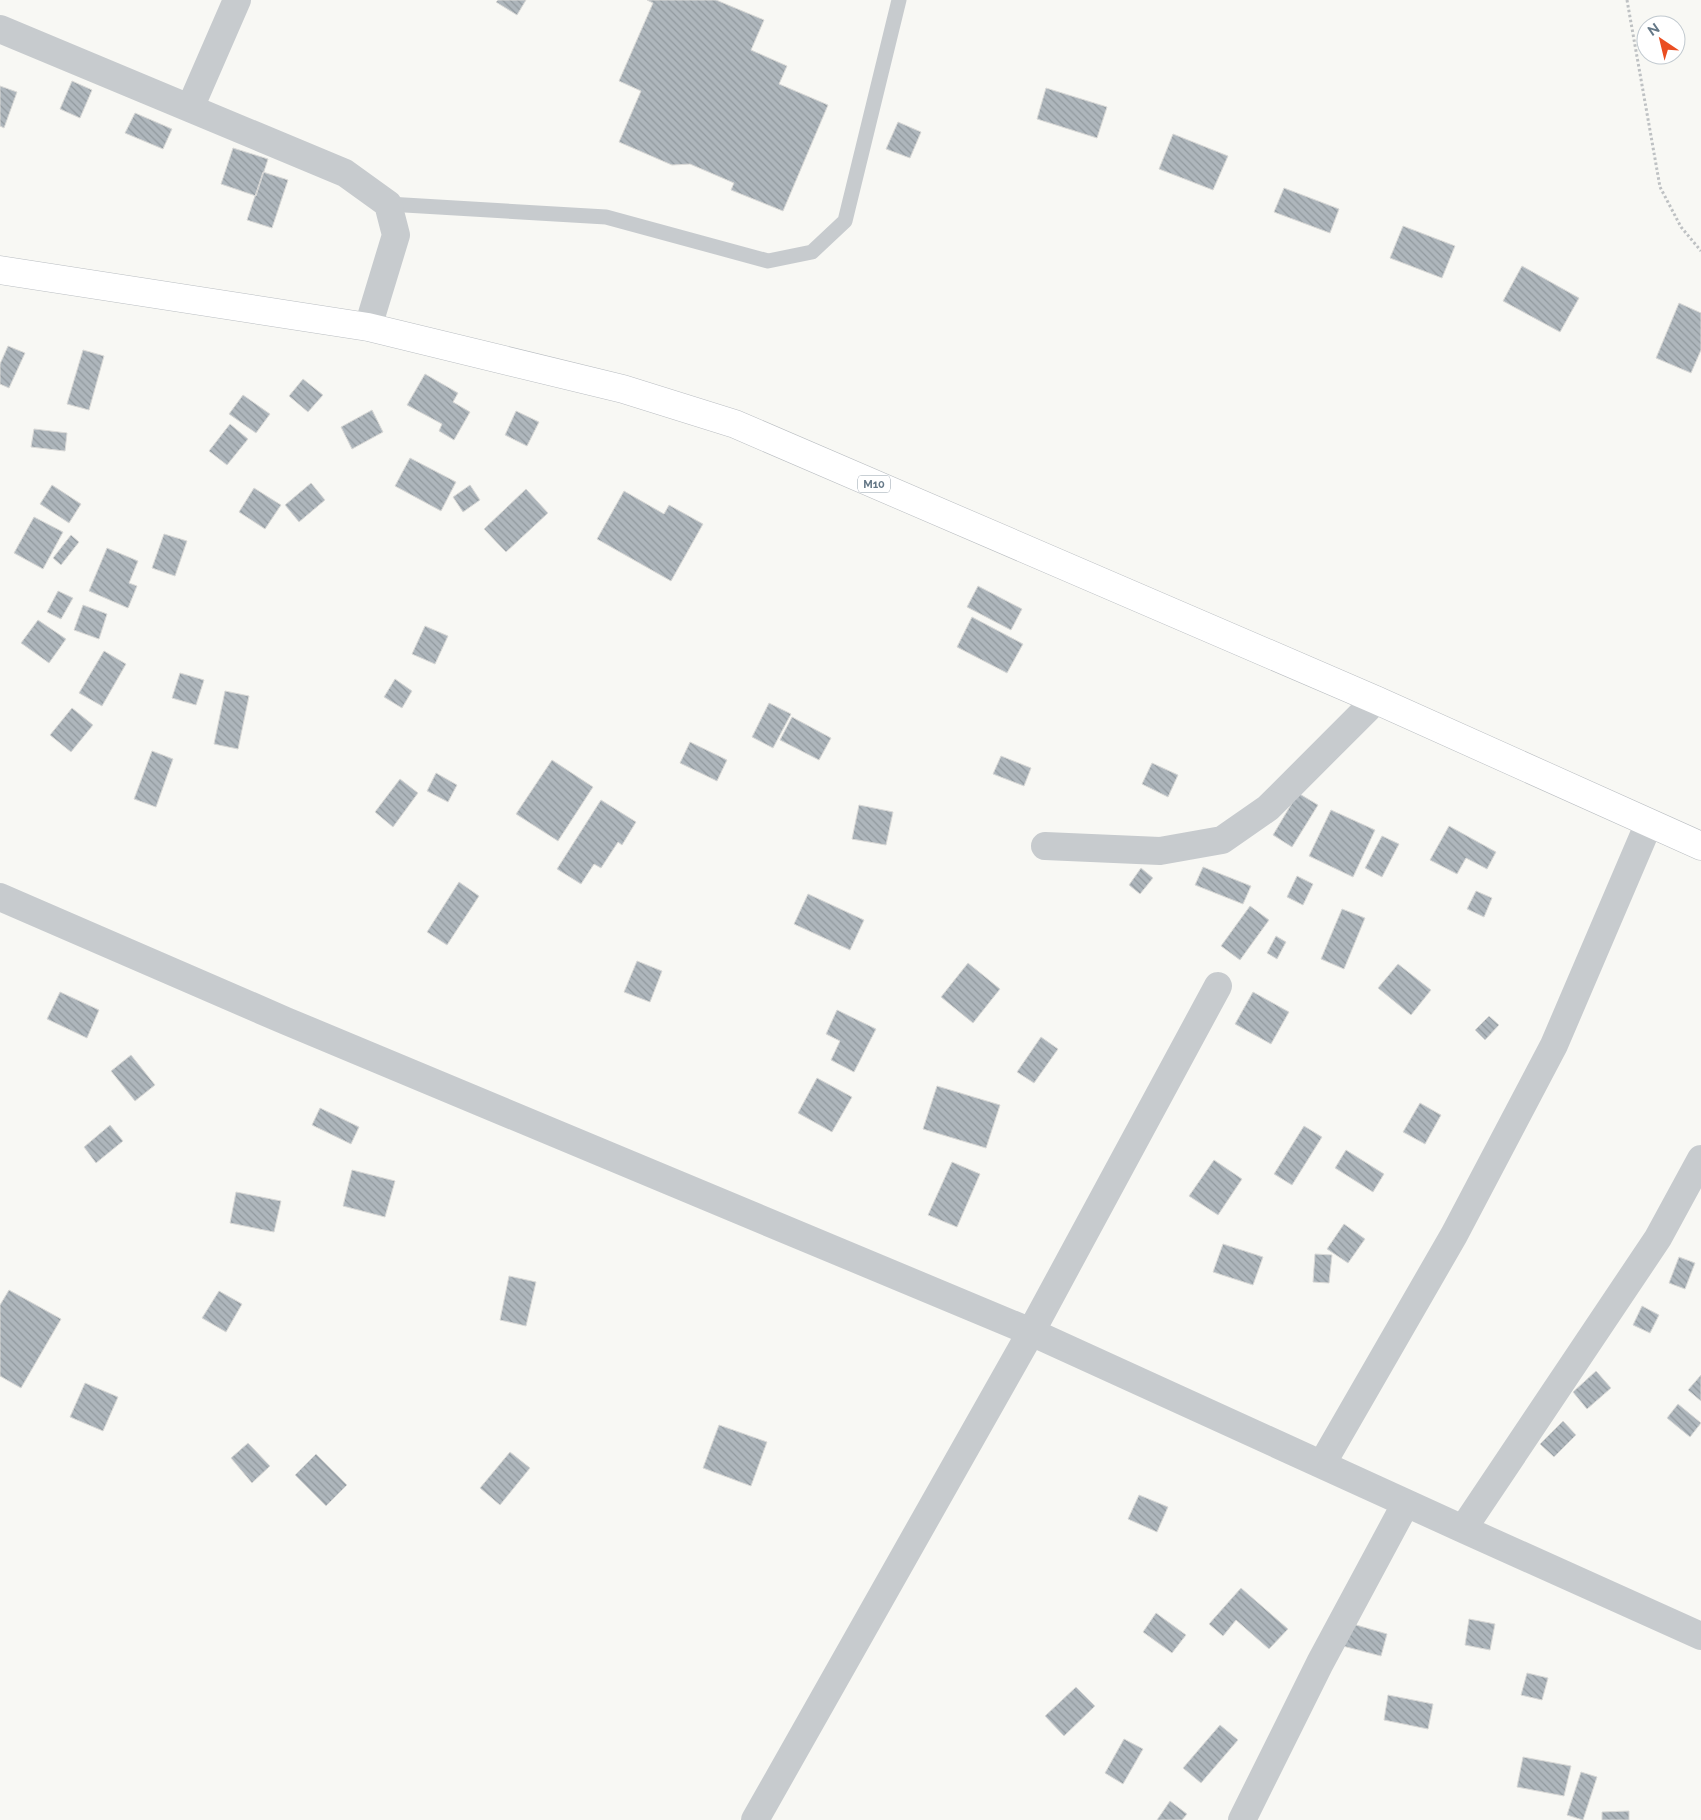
<svg xmlns="http://www.w3.org/2000/svg" width="1701" height="1820" font-family="Raleway,sans-serif">
  <defs>
    <pattern id="building-back-hatch" width="6" height="6" patternUnits="userSpaceOnUse" patternTransform="scale(1.25)"><rect width="6" height="6" fill="#aeb6bc"/><path d="M-1 5l2 2M0 0l6 6M5-1l2 2" fill="none" stroke="#91999e"/></pattern>
  </defs>
  <rect width="100%" height="100%" fill="#f8f8f4"/>
  <!-- building -->
  <path fill="url(#building-back-hatch)" stroke="#d9d9d7" d="M498,0H526L517,15L496,2Z
    M647,0H716L764,20L751,50L787,66L779,84L828,105L783,211L731,190L734,183L690,164L672,165L619,142L641,91L619,81L653,3Z
    M72,81L92,90L80,118L60,109Z
    M0,86L17,92L4,128L0,126Z
    M1046,88L1107,107L1097,138L1037,119Z
    M135,113L172,129L163,149L125,133Z
    M898,122L921,132L910,158L886,149Z
    M1173,134L1228,156L1213,190L1159,169Z
    M233,148L268,159L256,196L221,184Z
    M263,172L288,180L272,228L247,220Z
    M1284,188L1339,209L1330,233L1274,212Z
    M1403,226L1455,246L1442,278L1390,258Z
    M1522,266L1579,298L1560,332L1503,301Z
    M1679,303L1701,313V350L1691,373L1656,358Z
    M8,346L25,353L9,388L0,384V364Z
    M83,350L104,356L89,410L67,404Z
    M425,374L458,393L453,402L470,412L454,440L439,431L442,424L407,405Z
    M303,379L323,395L308,412L289,396Z
    M243,395L270,414L256,433L229,414Z
    M372,410L383,432L352,449L341,427Z
    M516,411L539,422L527,446L505,435Z
    M230,424L248,439L227,465L209,451Z
    M34,429L67,433L65,451L31,447Z
    M410,458L456,482L441,511L395,486Z
    M311,483L325,500L299,522L285,505Z
    M52,485L81,504L69,523L40,504Z
    M470,485L480,500L463,512L453,497Z
    M254,488L281,505L265,529L239,512Z
    M526,489L548,513L506,552L484,529Z
    M624,491L664,514L669,505L703,524L671,581L597,539Z
    M34,517L63,532L43,569L14,553Z
    M164,534L187,541L175,576L152,568Z
    M71,535L79,542L61,565L53,558Z
    M107,548L138,561L129,583L137,586L128,608L89,591Z
    M978,586L1022,609L1011,630L967,607Z
    M58,591L73,598L61,619L47,612Z
    M83,605L107,614L99,639L74,630Z
    M972,617L1023,644L1007,673L957,647Z
    M38,620L66,639L49,663L21,643Z
    M425,626L448,636L435,664L412,654Z
    M104,651L126,664L102,706L79,693Z
    M180,673L204,680L196,705L172,698Z
    M395,679L412,691L402,708L384,697Z
    M225,691L249,696L238,749L214,744Z
    M769,703L791,714L773,748L752,737Z
    M72,708L93,725L71,752L50,735Z
    M792,717L831,738L819,760L780,740Z
    M690,742L727,760L717,781L680,763Z
    M152,751L173,759L156,807L134,799Z
    M1001,756L1031,768L1024,786L993,774Z
    M552,760L593,787L558,841L516,814Z
    M1152,763L1178,775L1168,797L1142,784Z
    M436,773L457,785L448,802L427,791Z
    M400,779L418,793L393,827L375,812Z
    M1298,793L1318,805L1292,847L1273,835Z
    M601,800L636,822L622,845L618,842L601,868L594,864L581,884L557,869Z
    M859,805L893,812L886,845L852,839Z
    M1331,810L1375,830L1353,877L1309,856Z
    M1449,826L1496,852L1487,869L1466,858L1457,874L1430,860Z
    M1382,836L1399,844L1382,877L1365,868Z
    M1203,867L1251,886L1243,904L1195,885Z
    M1141,868L1153,878L1140,894L1129,885Z
    M1297,876L1313,884L1303,905L1287,897Z
    M459,882L479,896L447,945L427,932Z
    M1476,891L1492,898L1484,917L1467,909Z
    M808,894L864,920L850,950L794,924Z
    M1250,906L1269,920L1240,960L1221,946Z
    M1342,909L1365,918L1344,969L1321,959Z
    M1276,936L1286,942L1277,959L1267,953Z
    M637,961L662,971L650,1002L624,992Z
    M968,963L1000,989L973,1023L941,997Z
    M1398,964L1431,990L1411,1015L1378,988Z
    M60,992L99,1010L87,1038L47,1019Z
    M1253,992L1289,1012L1271,1044L1235,1024Z
    M837,1010L876,1029L854,1072L831,1060L840,1041L826,1034Z
    M1489,1016L1499,1025L1485,1040L1475,1030Z
    M1041,1037L1058,1049L1034,1083L1017,1072Z
    M131,1055L155,1085L135,1101L111,1071Z
    M817,1078L852,1097L832,1132L798,1113Z
    M937,1086L1000,1105L986,1148L923,1129Z
    M1420,1103L1441,1115L1425,1144L1403,1132Z
    M320,1108L359,1127L351,1144L312,1125Z
    M110,1125L123,1141L96,1163L84,1147Z
    M1304,1126L1322,1137L1292,1185L1274,1174Z
    M1346,1150L1384,1174L1373,1192L1335,1168Z
    M1214,1160L1242,1179L1218,1215L1189,1196Z
    M952,1162L980,1174L957,1227L928,1215Z
    M352,1170L395,1181L385,1217L343,1206Z
    M236,1192L281,1201L274,1232L230,1223Z
    M1344,1224L1365,1239L1348,1263L1327,1249Z
    M1223,1244L1263,1257L1253,1285L1213,1272Z
    M1315,1254L1332,1255L1329,1283L1313,1282Z
    M1679,1257L1695,1263L1685,1289L1669,1283Z
    M509,1276L536,1282L526,1326L500,1320Z
    M9,1290L61,1319L21,1388L0,1376V1305Z
    M219,1291L242,1304L226,1332L202,1318Z
    M1642,1306L1659,1315L1650,1333L1633,1325Z
    M1596,1371L1611,1388L1587,1409L1573,1392Z
    M1701,1375V1401L1688,1390Z
    M85,1383L118,1397L103,1431L70,1417Z
    M1678,1404L1701,1423L1690,1437L1667,1418Z
    M1563,1421L1576,1435L1554,1457L1540,1444Z
    M719,1425L767,1442L751,1486L703,1468Z
    M248,1443L270,1466L252,1483L231,1458Z
    M510,1452L530,1468L500,1505L480,1488Z
    M316,1454L347,1485L326,1506L295,1475Z
    M1139,1495L1168,1507L1157,1532L1128,1519Z
    M1241,1588L1288,1629L1269,1649L1236,1620L1223,1636L1209,1624Z
    M1156,1613L1186,1635L1172,1653L1143,1632Z
    M1469,1619L1495,1624L1490,1650L1465,1645Z
    M1346,1622L1387,1634L1381,1656L1339,1645Z
    M1527,1673L1548,1678L1542,1700L1521,1695Z
    M1076,1687L1095,1706L1064,1736L1045,1716Z
    M1388,1695L1433,1704L1428,1729L1384,1720Z
    M1220,1725L1238,1740L1201,1783L1183,1768Z
    M1124,1739L1143,1749L1123,1784L1105,1773Z
    M1523,1757L1571,1766L1564,1796L1517,1787Z
    M1581,1772L1597,1777L1583,1820L1567,1815Z
    M1170,1801L1187,1814L1182,1820H1157Z
    M1629,1811V1820H1602V1812Z"/>
  <g fill="none" stroke-linecap="round" stroke-linejoin="round">
    <defs>
      <path id="primary" d="M0,270L368,327L623,389L735,424L1376,700L1701,846"/>
    </defs>
    <!-- primary casing -->
    <use href="#primary" stroke="#babec2" stroke-width="29"/>
    <!-- path -->
    <path stroke="#bec1c3" stroke-width="3" stroke-dasharray="2.5 2.5" stroke-linecap="butt" d="M1627,0L1660,187L1681,227L1701,251"/>
    <!-- service -->
    <path stroke="#c7cbce" stroke-width="15" d="M388,204L606,217L768,261L812,252L845,221L899,0"/>
    <!-- minor -->
    <path stroke="#c7cbce" stroke-width="28" d="M0,29L345,173L388,204L396,235L368,327
      M190,108L237,0
      M1045,846L1160,851L1222,840L1268,808L1376,700
      M0,897L286,1021L1031,1332L1463,1529L1701,1636
      M1322,1464L1454,1235L1554,1045L1649,823
      M1463,1529L1658,1238L1701,1159
      M755,1820L1031,1332L1218,986
      M1242,1820L1320,1663L1406,1503"/>
    <!-- primary -->
    <use href="#primary" stroke="#fff" stroke-width="28"/>
  </g>
  <g text-anchor="middle" dominant-baseline="central" stroke-width="5" stroke-linejoin="round" paint-order="stroke">
    <!-- shield labels -->
    <rect fill="#fff" stroke="#93a0ab" stroke-width="1" x="858" y="475.5" width="32" height="17" rx="4"/>
    <g font-size="11" font-weight="bold" fill="#657887">
      <text x="874" y="484">M10</text>
    </g>
  </g>
  <!-- north arrow -->
  <g transform="translate(1661 40) rotate(325)"><circle r="24" fill="#ffffff" stroke="#c1c9cf"/>
  <path d="M0-4L9 19L0 12L-9 19Z" fill="#ea4d22"/>
  <text y="-8" font-size="14" font-weight="bold" text-anchor="middle" fill="#657887">N</text>
  </g>
</svg>
